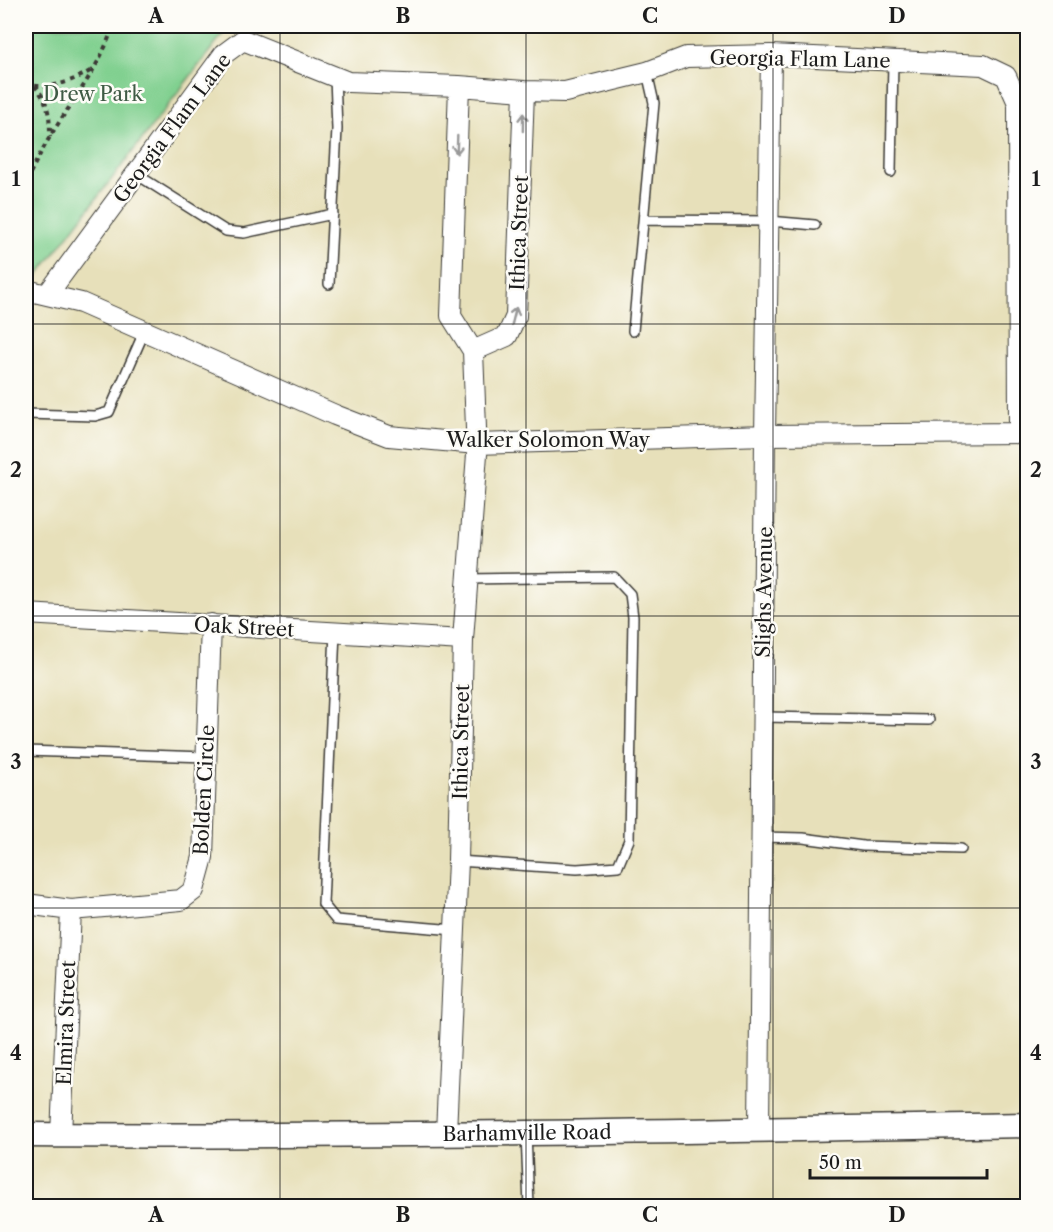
<svg xmlns="http://www.w3.org/2000/svg" width="1053" height="1232" font-family="'Libre Caslon Text',serif">
  <rect width="100%" height="100%" fill="#fdfcf7"/>
  <filter id="ink" filterUnits="userSpaceOnUse"><feTurbulence type="fractalNoise" baseFrequency=".0167" numOctaves="2"/><feDisplacementMap in="SourceGraphic" scale="12" xChannelSelector="R" yChannelSelector="G"/><feConvolveMatrix kernelMatrix="1 2 1 2 8 2 1 2 1" color-interpolation-filters="sRGB"/></filter>
  <filter id="wash" filterUnits="userSpaceOnUse"><feTurbulence type="fractalNoise" baseFrequency=".008" numOctaves="4" result="noise"/><feDisplacementMap in="SourceGraphic" scale="24" xChannelSelector="R" yChannelSelector="G"/><feGaussianBlur stdDeviation="1.35" result="paint"/><feColorMatrix in="noise" values="0 0 0 0 0 0 0 0 0 0 0 0 0 0 0 0 0 1.4 0 .05"/><feComposite in="paint" operator="in"/></filter>
  <g filter="url(#wash)">
    <rect width="100%" height="100%" fill="#e7e0ba"/>
    <!-- green -->
    <path fill="#81d090" stroke="#4e7656" stroke-width="1.5" d="M26,26H229L35,279L26,276Z"/>
  </g>
  <g filter="url(#ink)">
    <g fill="none" stroke-linecap="round" stroke-linejoin="round">
      <defs>
        <path id="service" d="M891,172L893,61
          M136,174L226,231L244,233L333,214
          M644,220L769,221L815,225
          M329,284L337,129L335,77
          M633,331L654,103L647,72
          M26,414L95,416L109,412L145,330
          M335,632L323,904L336,920L455,930
          M763,717L929,720
          M26,751L206,757
          M761,837L803,838L863,846L961,849
          M458,861L577,869L618,866L629,840L633,617L630,594L614,577L468,579
          M526,1134L529,1206"/>
        <path id="minor" d="M26,290L81,303L335,415L389,436L477,444L765,435L1028,433
          M47,295L224,54L243,40L348,82L459,86L524,91L565,92L647,72L686,57L771,55L983,65L1006,76L1018,103L1019,433
          M473,351L507,336L516,316L524,91
          M26,614L463,640
          M26,904L71,910L181,900L194,890L203,857L211,624
          M759,1130L765,435L771,55
          M446,1133L458,861L463,640L477,454L473,351L451,316L459,86
          M61,1135L71,910"/>
        <g id="tertiary">
          <path id="s1" d="M26,1135C359,1137 694,1131 1028,1125"/>
        </g>
      </defs>
      <!-- service casing -->
      <use href="#service" stroke="#3a3934" stroke-width="12"/>
      <!-- minor casing -->
      <use href="#minor" stroke="#3a3934" stroke-width="22"/>
      <!-- tertiary casing -->
      <use href="#tertiary" stroke="#3a3934" stroke-width="27"/>
      <!-- path -->
      <path stroke="#3a3934" stroke-width="4" stroke-dasharray="4.5 4.5" stroke-linecap="butt" d="M26,84C49,90 73,82 93,69
        M34,86C49,100 50,118 50,137
        M26,181C36,162 46,142 58,124C79,92 102,62 113,26"/>
      <!-- service -->
      <use href="#service" stroke="#fff" stroke-width="9"/>
      <!-- minor -->
      <use href="#minor" stroke="#fff" stroke-width="20"/>
      <!-- tertiary -->
      <use href="#tertiary" stroke="#fff" stroke-width="24"/>
    </g>
    <!-- one-way arrows -->
    <defs><path id="oneway-shaft" d="M-6 0H5M1.5-3L5.5 0L1.5 3" fill="none" stroke-width="1.6" stroke-linecap="round" stroke-linejoin="round" transform="scale(1.5)"/></defs>
    <g stroke="#999">
      <use href="#oneway-shaft" transform="translate(523 122) rotate(-89)"/>
      <use href="#oneway-shaft" transform="translate(457 145) rotate(92)"/>
      <use href="#oneway-shaft" transform="translate(514 316) rotate(-76)"/>
    </g>
  </g>
  <!-- grid -->
  <path fill="none" stroke="#1c1c1c" stroke-width="1.5" stroke-opacity="0.55" d="M280,26V1206M526,26V1206M773,26V1206M26,324H1028M26,616H1028M26,908H1028"/>
  <g text-anchor="middle" dominant-baseline="central" stroke-width="5" stroke-linejoin="round" paint-order="stroke">
    <!-- street labels -->
    <g font-size="20" fill="#1c1c1c" stroke="#fdfcf7">
      <text transform="translate(800 59) rotate(1)">Georgia Flam Lane</text>
      <text transform="translate(172 128) rotate(-53)">Georgia Flam Lane</text>
      <text transform="translate(519 233) rotate(-88)">Ithica Street</text>
      <text x="548" y="440">Walker Solomon Way</text>
      <text transform="translate(764 592) rotate(-89)">Slighs Avenue</text>
      <text transform="translate(244 627) rotate(3)">Oak Street</text>
      <text transform="translate(461 742) rotate(-89)">Ithica Street</text>
      <text transform="translate(204 790) rotate(-87)">Bolden Circle</text>
      <text transform="translate(66 1023) rotate(-88)">Elmira Street</text>
      <text stroke="none"><textPath href="#s1" startOffset="501">Barhamville Road</textPath></text>
    </g>
    <!-- park labels -->
    <g font-size="20" fill="#3f5b45" stroke="#fdfcf7">
      <text x="93" y="94">Drew Park</text>
    </g>
  </g>
  <!-- margin -->
  <rect width="1053" height="1232" fill="none" stroke="#fdfcf7" stroke-width="66"/>
  <!-- scale -->
  <path d="M810 1169v9h177v-9" fill="none" stroke="#1c1c1c" stroke-width="3"/>
  <text x="819" y="1169" font-size="18" fill="#1c1c1c" stroke="#fdfcf7" stroke-width="4.5" paint-order="stroke">50 m</text>
  <rect x="33" y="33" width="987" height="1166" fill="none" stroke="#1c1c1c" stroke-width="2"/>
  <g font-size="20" text-anchor="middle" font-weight="bold" fill="#1c1c1c">
    <text x="156" y="23">A</text>
    <text x="403" y="23">B</text>
    <text x="650" y="23">C</text>
    <text x="897" y="23">D</text>
    <text x="16" y="186">1</text>
    <text x="1036" y="186">1</text>
    <text x="16" y="477">2</text>
    <text x="1036" y="477">2</text>
    <text x="16" y="769">3</text>
    <text x="1036" y="769">3</text>
    <text x="16" y="1060">4</text>
    <text x="1036" y="1060">4</text>
    <text x="156" y="1222">A</text>
    <text x="403" y="1222">B</text>
    <text x="650" y="1222">C</text>
    <text x="897" y="1222">D</text>
  </g>
</svg>
